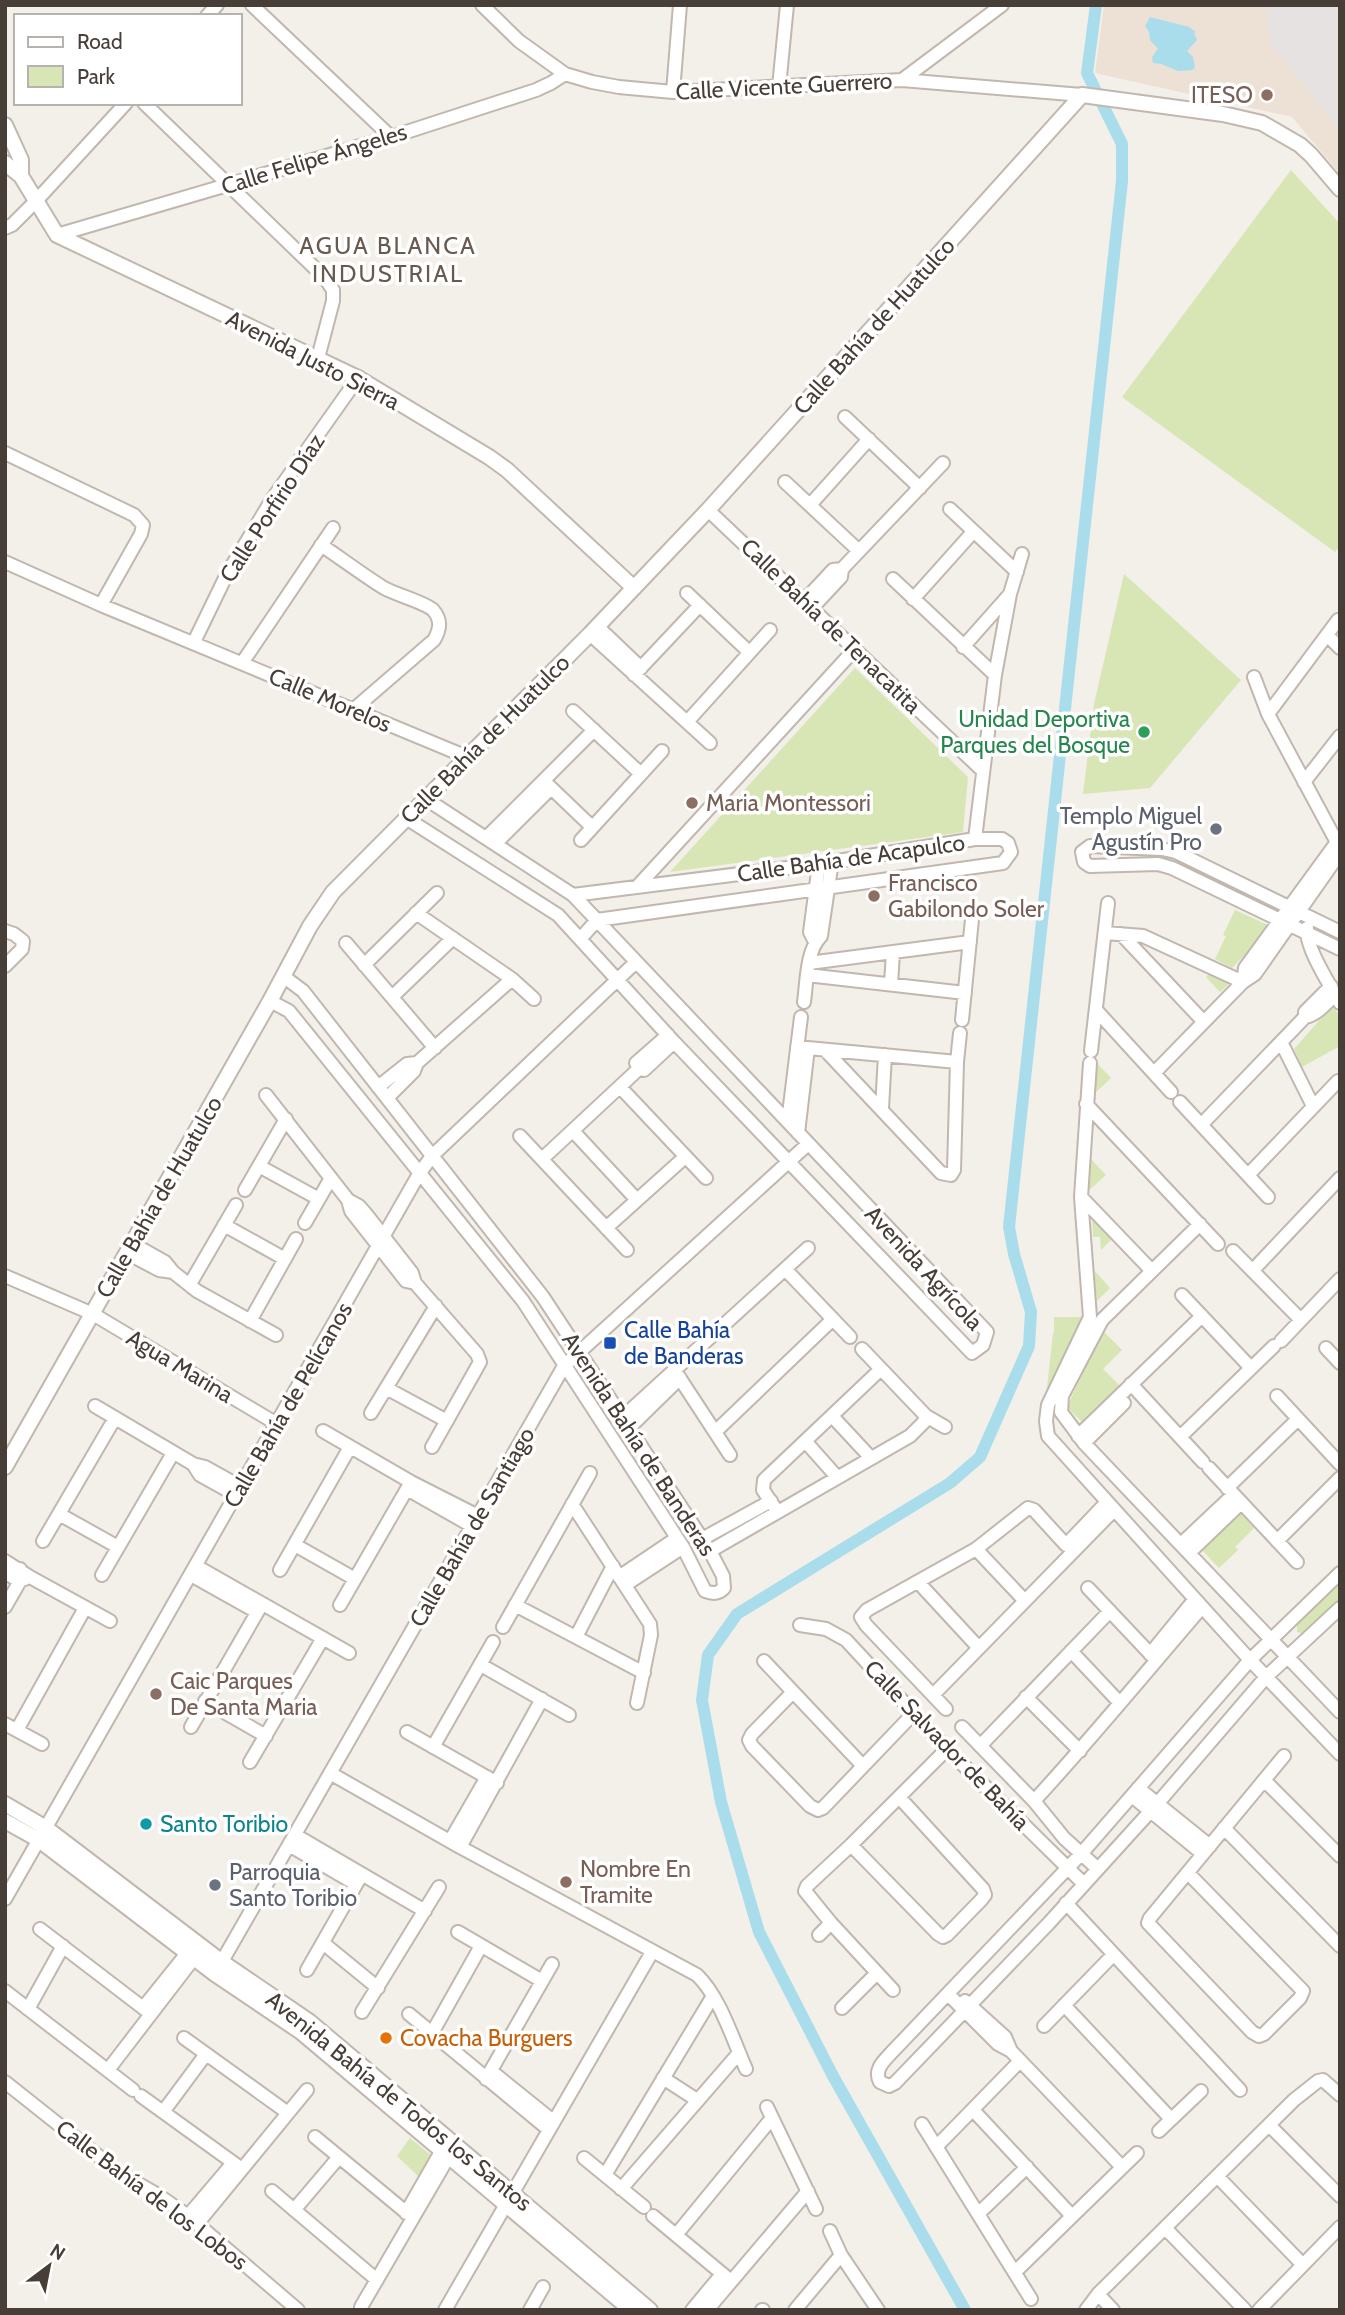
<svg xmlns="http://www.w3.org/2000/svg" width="1345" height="2315" font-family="Cabin,sans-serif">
  <rect width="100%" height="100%" fill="#f3efe9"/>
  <!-- education -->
  <path fill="#ece1d4" d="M1104,5H1340V174L1292,117L1095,73Z"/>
  <!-- green -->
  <path fill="#d8e5b5" d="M1291,170L1340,224V546L1335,552L1122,397Z
    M1124,574L1241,680L1150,788L1083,794L1094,704Z
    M855,668L968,777L963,832L670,872Z
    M1235,910L1272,927L1232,968L1215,959L1226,936L1223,935Z
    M1210,973L1230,983L1220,992L1206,977Z
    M1333,1005L1340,1018V1046L1302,1067L1294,1049Z
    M1096,1062L1111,1078L1092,1096Z
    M1088,1156L1106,1175L1087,1192Z
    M1092,1218L1112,1239L1101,1250L1100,1237H1093Z
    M1094,1270L1110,1288L1097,1301Z
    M1054,1317H1081L1049,1388H1047L1053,1333H1054Z
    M1102,1330L1122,1350L1103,1369L1120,1386L1083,1423L1067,1407Z
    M1239,1512L1254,1528L1235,1547L1238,1550L1219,1568L1201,1549Z
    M1340,1583V1600L1306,1634L1297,1632V1625Z
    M410,2138L432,2156L419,2177L397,2156Z"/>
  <!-- parking -->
  <path fill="#e5e2e1" d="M1266,5H1340V130L1270,43Z"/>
  <!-- water -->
  <path fill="#aaddec" d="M1150,17L1189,27L1196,32L1194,33L1197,40L1187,51L1193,57L1195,68L1192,70L1178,71L1161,64L1153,63L1152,57L1158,49L1150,40L1149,32L1145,26Z"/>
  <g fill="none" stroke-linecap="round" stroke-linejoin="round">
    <!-- canal -->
    <path stroke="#aaddec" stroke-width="12" d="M965,2310L833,2076L759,1932L721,1802L702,1700L708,1655L737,1614L950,1483L980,1457L1029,1346L1031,1312L1014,1254L1009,1227L1122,181V144L1087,73L1096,5"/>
    <defs>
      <path id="minor" d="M252,5L391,137
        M482,5L519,41L565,74L592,82L619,87L673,92L902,80L1082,95
        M207,16L217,5
        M902,80L1002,5
        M779,87L787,5
        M673,92L680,5
        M144,103L325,278L333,290V301L318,358
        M5,228L12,225L36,201L126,103
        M57,235L391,137L536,90L551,83L565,74
        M845,417L920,488
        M5,453L134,515L143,525L141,534L101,605
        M785,482L859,551
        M810,505L869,439
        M950,509L1017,572
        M708,510L983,771
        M321,545C342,559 363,575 384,588C397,595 426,603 433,610C442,620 440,630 434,640L353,710
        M5,562L101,605L467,757
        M893,579L995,675
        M687,593L749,652
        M913,599L973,532
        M804,601L833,570L842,569
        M812,608L841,577L842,569L943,463
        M598,627L641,668
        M590,634L710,743
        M1327,635L1340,648
        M194,642L227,574L273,498L358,378
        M963,647L1010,594
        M242,663L333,528
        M634,675L700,605
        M1254,677L1268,714L1340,848
        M573,711L641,774
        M1268,714L1338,620
        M687,722L770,630
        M1304,782L1340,736
        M546,783L592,827
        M406,818L558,915L674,1042L972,1353L983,1345L987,1332L573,895L426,799
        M486,838L594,730
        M975,839L995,675L1010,594L1022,554
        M581,840L662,751
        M495,844L551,788
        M637,887L855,649
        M573,895L819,864L975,839H1002L1008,843L1011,852L1003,863L597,920L581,938
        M416,913L512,979L534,999
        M1307,928C1305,947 1330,985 1340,1003
        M5,931L14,934L23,941L22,949L5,966
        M1340,932L1176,852L1162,849L1090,846L1082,852L1084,862L1090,866L1158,864L1172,868L1340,949
        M1105,933L1143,936L1243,982
        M1121,934L1204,1022
        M815,942L810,932L819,864
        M346,943L435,1048
        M809,963L970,942
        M364,965L437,893
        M807,975L965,993
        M1243,982L1245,968L1337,842
        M891,984L893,952
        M392,997L453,938
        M270,1001L289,1011L523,1301L683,1547L705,1591C713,1594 718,1594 724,1588L723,1576L710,1551L543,1297L303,991L283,976
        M804,1002C807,981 806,951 821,936L832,861
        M1096,1010L1171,1092
        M1305,1017C1317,1015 1326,1003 1335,995
        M962,1020L973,909
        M668,1035L636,1063L644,1064V1070L674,1042
        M1281,1042L1313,1106
        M797,1047L957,1062
        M825,1050L941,1173L951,1175L954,1170L957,1062L960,1033
        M1091,1051L1108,903
        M1090,1063L1081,1197L1090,1317L1048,1405L1046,1421L1048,1436L1250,1660L1340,1754
        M1154,1073L1243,982L1255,974L1340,853
        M378,1087L407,1064L417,1063
        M620,1087L706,1178
        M266,1095L348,1200L351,1211L406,1281L415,1283
        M387,1098L414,1071L417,1063L512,979
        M1180,1102L1268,1197
        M1086,1104L1218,1244
        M882,1108L885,1055
        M788,1122L801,1017
        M1201,1125L1305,1017V1012L1331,986
        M573,1131L637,1200
        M798,1133L808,1048
        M520,1136L627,1250
        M542,1159L644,1064
        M259,1166L319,1199
        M1248,1175L1338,1081
        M245,1190L286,1119
        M1081,1197L1152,1271
        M348,1200L359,1206L366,1214L412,1273L415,1283L477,1354L480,1362L432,1447
        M305,1223L331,1178
        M1200,1224L1102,1320L1062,1396L1061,1412L1084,1443L1340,1712
        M224,1225L285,1259
        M606,1228L685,1157
        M133,1244L165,1262L173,1272L197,1291L276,1335
        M1233,1251L1301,1320
        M127,1253L159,1270L173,1272
        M785,1269L850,1337
        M1253,1270L1340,1178
        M5,1276L93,1314L277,1424
        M190,1284L236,1205
        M1182,1295L1251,1368
        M250,1321L296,1239
        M1281,1341L1340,1279
        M1326,1348L1340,1363
        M675,1371L730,1455
        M1131,1384L1203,1462
        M386,1388L447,1421
        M1277,1396L1340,1464
        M95,1406L193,1464L205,1467L241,1487
        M371,1413L436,1306
        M832,1416L871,1458
        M926,1416L945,1427
        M622,1418L808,1248
        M629,1428L680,1378
        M323,1431L411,1482L478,1516
        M715,1432L833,1319
        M1078,1436L1202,1316
        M1180,1437L1274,1346
        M805,1441L837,1477
        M1084,1443L1124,1403
        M193,1464L200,1475L236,1495
        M1209,1468L1297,1562
        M1227,1488L1298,1419
        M407,1489L472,1526
        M572,1504L650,1624L651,1635L637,1703
        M777,1511L763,1490L764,1480L881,1369
        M59,1514L118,1547
        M702,1539L771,1501
        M43,1541L115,1418
        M1277,1541L1340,1478
        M1181,1544L1233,1495
        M295,1545L355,1579
        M976,1549L1025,1601
        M710,1551L910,1436L924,1422L926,1416L862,1349
        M1189,1553L1241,1503
        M5,1561L30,1577L110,1621
        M196,1566L349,1653
        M280,1570L350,1447
        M5,1573L20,1581L27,1578
        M1340,1573L1250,1660L1081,1854L893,2051C885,2060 873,2069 880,2082L889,2086L895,2083L1049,1923L1157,1804L1266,1677L1340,1608
        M102,1575L173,1453
        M191,1575L257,1612
        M619,1577L677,1538
        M918,1582L979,1648
        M625,1585L683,1547
        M1088,1588L1156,1660
        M340,1605L411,1482
        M515,1605L644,1673
        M5,1607L20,1581V1569
        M800,1625L826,1629L846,1640L947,1749L1084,1884
        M503,1627L590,1473
        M576,1637L613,1566
        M1071,1651L1119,1702
        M1150,1654L1195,1599
        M764,1661L863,1766
        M481,1665L569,1715
        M793,1692L752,1734L749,1740L752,1746L810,1806L818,1810L823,1808L914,1713
        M933,1695L1114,1510
        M1026,1697L1080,1751
        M205,1701L266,1736
        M946,1709L866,1625L861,1617L867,1610L976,1549L1028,1508L1034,1510L1066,1545L1107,1502
        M5,1724L42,1744
        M191,1727L262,1604
        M962,1727L1034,1801L1064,1838L1098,1869
        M17,1730L85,1608
        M407,1732L497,1783
        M980,1746L1110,1611
        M433,1747L493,1642
        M250,1762L323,1638
        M330,1773L460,1847L697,1975C720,1997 733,2040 746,2069
        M1264,1780L1340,1856
        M1138,1788L1210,1846
        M1132,1796L1203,1854
        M1034,1801C1092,1738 1146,1672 1202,1607
        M1224,1828L1340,1946
        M295,1835L425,1911
        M450,1841L487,1777
        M289,1845L356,1884
        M851,1845L938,1934L943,1937L947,1935L982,1899L985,1895L983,1889L899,1797
        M460,1847L542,1699
        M1188,1873L1303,1991L1300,1998L1264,2034L1259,2036L1252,2032L1148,1923L1150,1918L1284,1756
        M5,1899L419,1174L432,1156L636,962
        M1066,1903L1240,2090
        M40,1929L151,2014
        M458,1932L542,1981
        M819,1935L831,1923
        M323,1943L378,1988
        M217,1970L564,1366L808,1144
        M307,1970L362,1874
        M893,1990L831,1923L805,1891L807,1886L851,1845L947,1749
        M5,1991L133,2090
        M948,1994L998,2044L1011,2051L1122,2167
        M965,2001L1005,2037L1011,2051
        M1064,2005L1171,2119
        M143,2008L188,1952
        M842,2008L877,1973
        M28,2009L63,1946
        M362,2012L439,1887
        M409,2014L548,2129
        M1044,2026L1113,1955
        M432,2033L481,1946
        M184,2038L288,2113
        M108,2070L194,1958
        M491,2071L553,2121
        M663,2078L697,2100
        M486,2079L552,1964
        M5,2082L121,2174L158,2195L188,2216L298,2310
        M141,2096L242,2169
        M767,2107L816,2209
        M973,2110L1072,2216
        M163,2112L206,2054
        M922,2124L1031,2299
        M1269,2125L1340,2196
        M1159,2131L1201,2091
        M315,2137L413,2218
        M936,2147L1020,2061
        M584,2158L644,2207
        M605,2175L713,1996
        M1217,2176L1303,2265
        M621,2189L739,2053
        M272,2191L377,2280
        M294,2210L339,2157
        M406,2213L442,2150
        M978,2214L1027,2167
        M188,2216L233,2163
        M653,2216L731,2281
        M197,2224L307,2090
        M1165,2228L1245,2310
        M830,2231L841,2255L878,2310
        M676,2235L772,2118
        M1015,2272L1137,2153
        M1098,2294L1113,2310
        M361,2307L449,2156
        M445,2310L652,1952
        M530,2310L543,2287
        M692,2310L722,2274
        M707,2310L808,2191
        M762,2310H763
        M795,2310L841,2255
        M1086,2310L1098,2294L1294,2100L1318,2081L1323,2080L1340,2095
        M1259,2310L1340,2227"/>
      <path id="tertiary" d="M5,125L21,160V176
        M5,163L21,176L57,235L358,378L489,457L507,470L634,588
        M5,1467L270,1001L310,926L333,892L590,634L708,510L1082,95L1223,114L1262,123L1300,145L1311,155L1340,189
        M5,1804L46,1828L222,1962L310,2022L650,2310
        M5,1821L39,1840L215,1974L301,2032L631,2310"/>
    </defs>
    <!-- minor casing -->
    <use href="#minor" stroke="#c1b7af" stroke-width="16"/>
    <!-- tertiary casing -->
    <use href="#tertiary" stroke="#c1b7af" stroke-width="18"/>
    <!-- minor -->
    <use href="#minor" stroke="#fff" stroke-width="12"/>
    <!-- tertiary -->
    <use href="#tertiary" stroke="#fff" stroke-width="14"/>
  </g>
  <!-- markers -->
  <g fill="#8d6e63" stroke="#fff" stroke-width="2.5">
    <circle cx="1267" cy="95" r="7"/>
    <circle cx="692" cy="803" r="7"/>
    <circle cx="874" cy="896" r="7"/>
    <circle cx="156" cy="1694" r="7"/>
    <circle cx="566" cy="1882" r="7"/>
  </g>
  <circle fill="#2e9e5b" stroke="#fff" stroke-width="2.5" cx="1144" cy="732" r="7"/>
  <g fill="#6b7280" stroke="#fff" stroke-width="2.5">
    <circle cx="1216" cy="829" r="7"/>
    <circle cx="215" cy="1885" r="7"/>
  </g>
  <rect fill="#1a4fb4" stroke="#fff" stroke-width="2.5" x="603" y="1336" width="14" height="14" rx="3.5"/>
  <circle fill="#0f9aa8" stroke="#fff" stroke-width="2.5" cx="146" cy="1824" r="7"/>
  <circle fill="#e8710a" stroke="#fff" stroke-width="2.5" cx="386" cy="2038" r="7"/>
  <g text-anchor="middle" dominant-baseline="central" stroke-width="7" stroke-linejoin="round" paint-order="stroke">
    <!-- street labels -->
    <g font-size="23" fill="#473e38" stroke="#fff">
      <text transform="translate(784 86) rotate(-3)">Calle Vicente Guerrero</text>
      <text transform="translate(314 159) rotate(-17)">Calle Felipe Ángeles</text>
      <text transform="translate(874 326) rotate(-48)">Calle Bahía de Huatulco</text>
      <text transform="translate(313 360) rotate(27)">Avenida Justo Sierra</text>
      <text transform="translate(272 508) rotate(-57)">Calle Porfirio Díaz</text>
      <text transform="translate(831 626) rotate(44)">Calle Bahía de Tenacatita</text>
      <text transform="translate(330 700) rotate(23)">Calle Morelos</text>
      <text transform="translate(485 739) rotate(-45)">Calle Bahía de Huatulco</text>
      <text transform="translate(851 858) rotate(-8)">Calle Bahía de Acapulco</text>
      <text transform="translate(159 1197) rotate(-60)">Calle Bahía de Huatulco</text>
      <text transform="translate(924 1268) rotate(47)">Avenida Agrícola</text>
      <text transform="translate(180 1366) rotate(31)">Agua Marina</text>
      <text transform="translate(288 1405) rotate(-60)">Calle Bahía de Pelícanos</text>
      <text transform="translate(639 1444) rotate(57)">Avenida Bahía de Banderas</text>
      <text transform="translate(472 1527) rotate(-60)">Calle Bahía de Santiago</text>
      <text transform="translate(947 1745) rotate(46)">Calle Salvador de Bahía</text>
      <text transform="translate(399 2101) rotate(39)">Avenida Bahía de Todos los Santos</text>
      <text transform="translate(152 2195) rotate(37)">Calle Bahía de los Lobos</text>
    </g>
    <!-- education labels -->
    <g font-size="23" fill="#785e54" stroke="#fff" text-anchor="start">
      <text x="1253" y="95" text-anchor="end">ITESO</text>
      <text x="706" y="803">Maria Montessori</text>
      <text x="888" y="883">Francisco<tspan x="888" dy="26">Gabilondo Soler</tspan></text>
      <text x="170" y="1681">Caic Parques<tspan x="170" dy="26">De Santa Maria</tspan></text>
      <text x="580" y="1869">Nombre En<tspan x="580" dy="26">Tramite</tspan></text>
    </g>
    <!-- leisure labels -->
    <g font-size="23" fill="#27864d" stroke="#fff" text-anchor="end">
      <text x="1130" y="719">Unidad Deportiva<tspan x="1130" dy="26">Parques del Bosque</tspan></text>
    </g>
    <!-- worship labels -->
    <g font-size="23" fill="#5b616d" stroke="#fff" text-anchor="end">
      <text x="1202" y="816">Templo Miguel<tspan x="1202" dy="26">Agustín Pro</tspan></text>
      <text x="229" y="1872" text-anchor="start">Parroquia<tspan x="229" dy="26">Santo Toribio</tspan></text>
    </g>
    <!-- transit labels -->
    <g font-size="23" fill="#164399" stroke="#fff" text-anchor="start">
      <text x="624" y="1330">Calle Bahía<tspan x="624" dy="26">de Banderas</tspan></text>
    </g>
    <!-- culture labels -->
    <g font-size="23" fill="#0d838f" stroke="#fff" text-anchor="start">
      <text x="160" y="1824">Santo Toribio</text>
    </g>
    <!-- food labels -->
    <g font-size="23" fill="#c56008" stroke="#fff" text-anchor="start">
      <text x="400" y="2038">Covacha Burguers</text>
    </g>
    <!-- neighbourhood labels -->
    <g font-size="24" letter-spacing="2" fill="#695a50" stroke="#fff">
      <text x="388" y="245">AGUA BLANCA<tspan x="388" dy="28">INDUSTRIAL</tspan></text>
    </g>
  </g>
  <!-- border -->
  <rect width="1345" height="2315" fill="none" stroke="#473e38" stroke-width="14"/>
  <!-- legend -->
  <rect x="14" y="14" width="228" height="91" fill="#ffffff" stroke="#b5b2af" stroke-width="2"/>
  <rect x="28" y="37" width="35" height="10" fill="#ffffff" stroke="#b5b2af" stroke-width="2"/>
  <text x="77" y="49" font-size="21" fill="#473e38">Road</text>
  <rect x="28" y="66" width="35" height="21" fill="#d8e5b5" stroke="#b5b2af" stroke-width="2"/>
  <text x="77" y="84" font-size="21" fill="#473e38">Park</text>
  <!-- north arrow -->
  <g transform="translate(49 2266) rotate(32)" stroke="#ffffff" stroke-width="5" paint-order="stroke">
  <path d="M0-5L12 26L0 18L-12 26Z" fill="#473e38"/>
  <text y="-10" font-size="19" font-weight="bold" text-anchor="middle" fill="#473e38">N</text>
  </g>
</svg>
